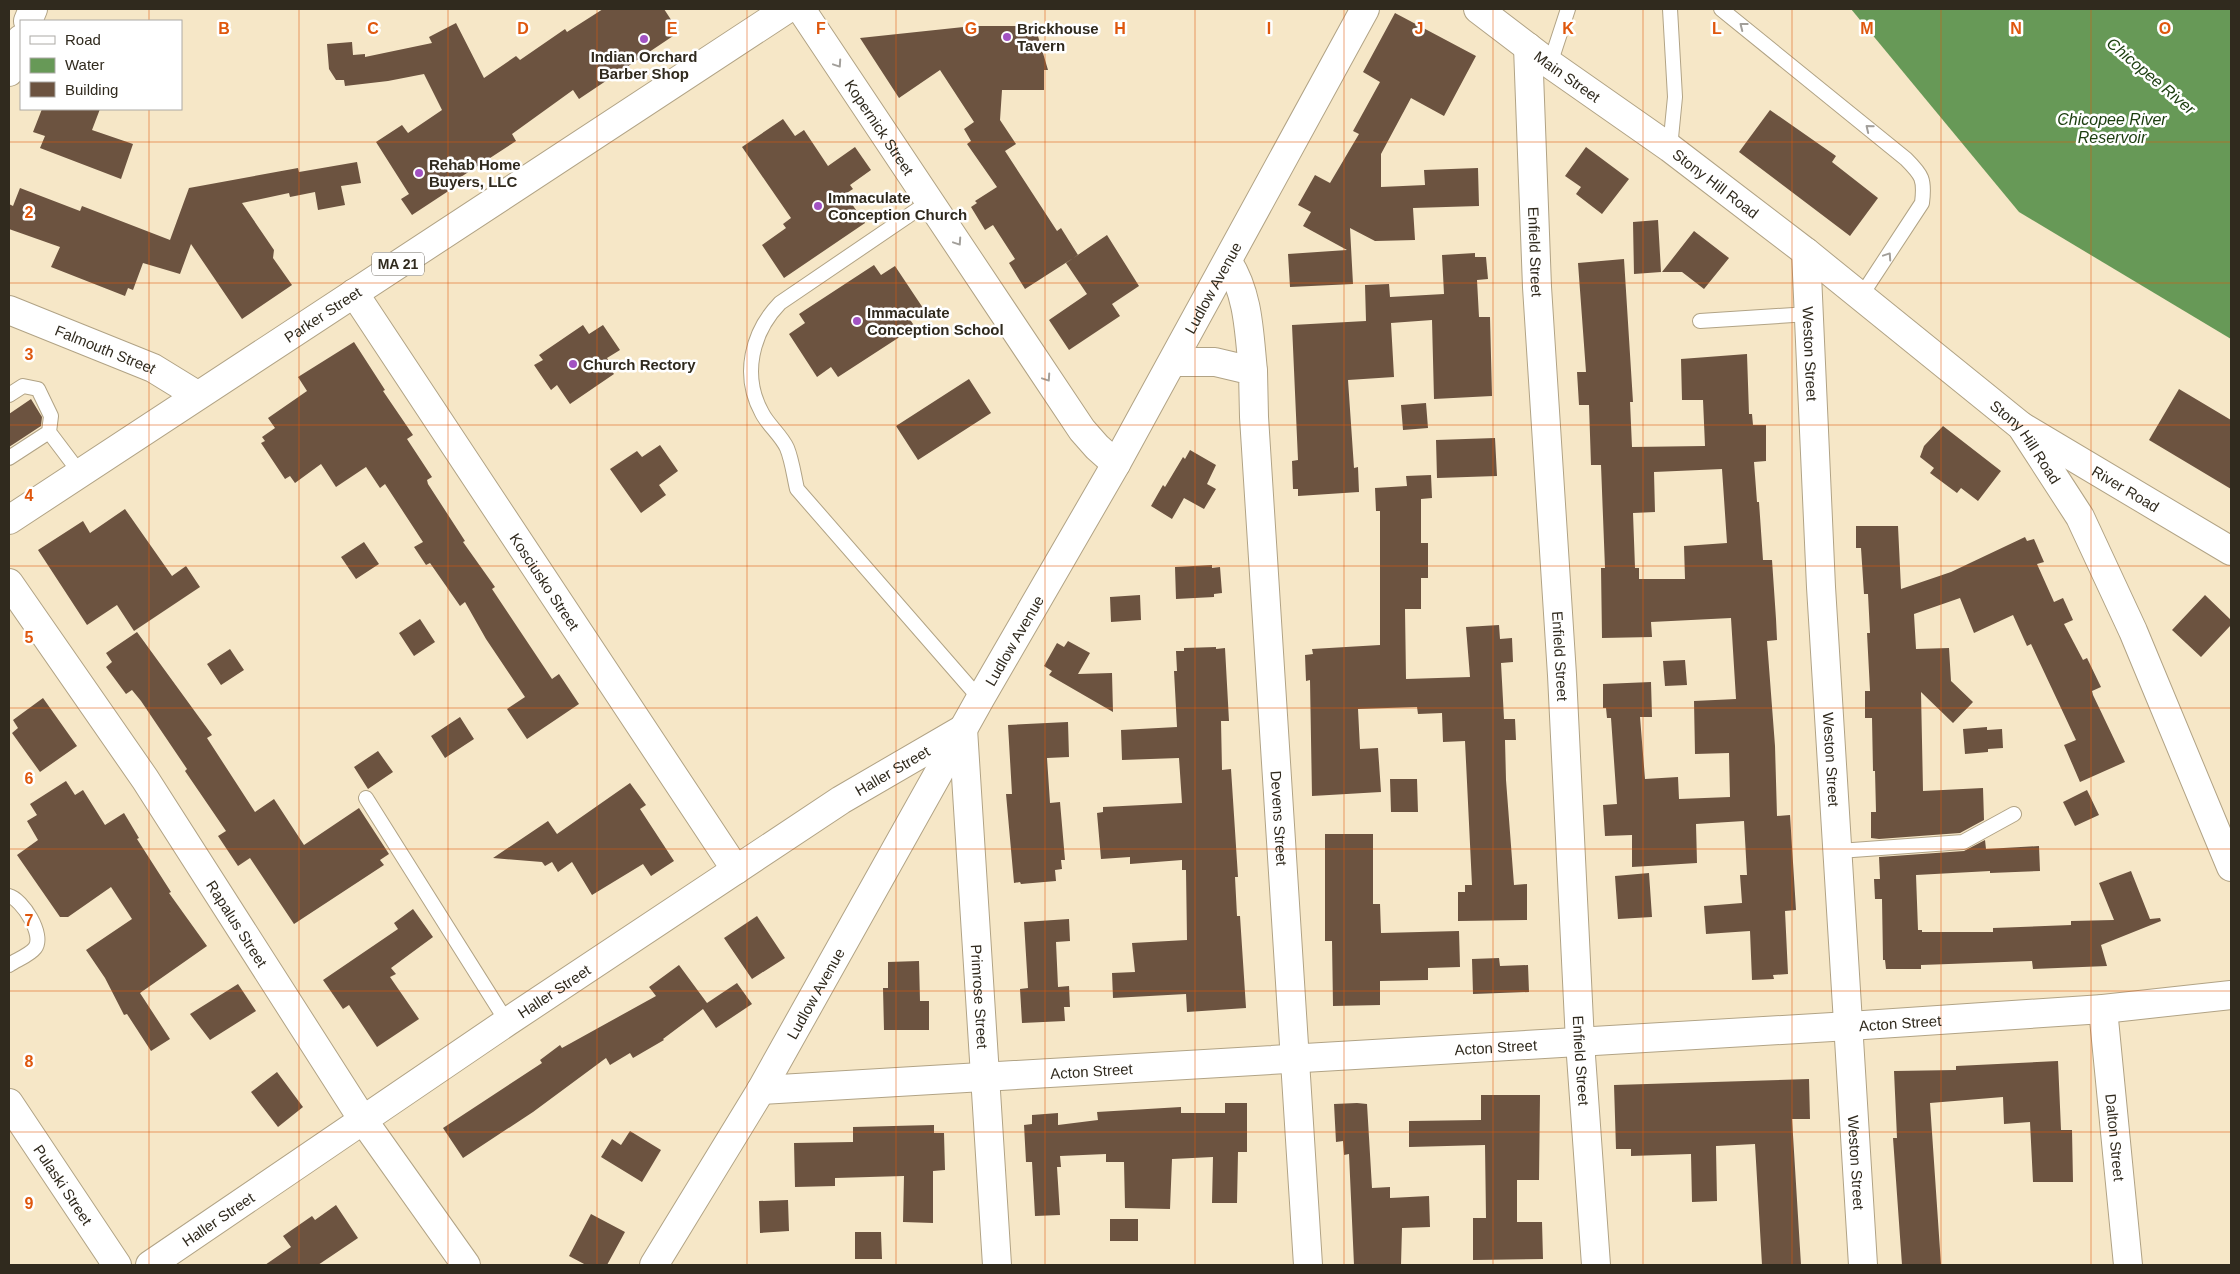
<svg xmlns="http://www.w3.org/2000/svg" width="2240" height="1274" font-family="Arial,sans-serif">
  <rect width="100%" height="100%" fill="#f6e7c7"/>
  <!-- water -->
  <path fill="#679957" d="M1851,9H2231V339L2019,212Z"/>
  <!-- building -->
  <path fill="#6c5340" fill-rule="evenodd" d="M603,9H664L679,32L579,99L573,90L512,134L516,141L447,186L450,190L412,215L401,199L409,194L376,142L402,125L408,133L442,110L424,74L388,81L345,86L344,80H336L329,69L327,44L352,42L353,55L365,54V57L432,43L429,37L456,23L484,78L516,56L520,60L565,29L567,32Z
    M1395,13L1476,56L1444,116L1411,98L1381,154V187L1425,185L1424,170L1478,168L1479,206L1413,208L1415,240L1375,241L1350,228L1353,284L1290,287L1288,254L1347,250L1303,226L1311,212L1298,205L1315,175L1330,183L1359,134L1353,131L1380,82L1363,72Z
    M973,26H1035L1048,70H1044V90H1002L1000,120L1016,144L1005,151L1057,231L1061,228L1078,255L1025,289L1009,263L1015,259L993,225L985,230L971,207L977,203L975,201L997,187L967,144L971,141L964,129L974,122L940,70L899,98L860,38Z
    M42,109H100L92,130L133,144L121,179L40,148L45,136L33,132Z
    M1770,110L1836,156L1832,162L1878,198L1850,236L1739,152Z
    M783,119L795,136L804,130L828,166L855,147L871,170L850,185L853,189L845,194L865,223L784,278L762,245L786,228L783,224L791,218L742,147Z
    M1586,147L1629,179L1602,214L1576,194L1581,187L1565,176Z
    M357,162L361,183L341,186L345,205L318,210L315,192L290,197L289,193L242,203L274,250L273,258L292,285L242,319L191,244L180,274L143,263L133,290L128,288L125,296L51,267L60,247L9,229V204L13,206L20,188L80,211L82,206L170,240L189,188L298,168L299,172Z
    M1658,220L1661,272L1634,274L1633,222Z
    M1694,231L1729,258L1704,289L1682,272H1662Z
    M1107,235L1139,286L1112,304L1120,316L1069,350L1049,320L1087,294L1066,263Z
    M1475,253V257H1486L1488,279L1477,280L1479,317H1490L1492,396L1434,399L1432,320L1391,323L1394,377L1348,380L1354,468L1358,467L1359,492L1298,496V489H1293L1292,461L1298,460L1292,325L1366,321L1365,285L1389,284L1390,297L1444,294L1442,255Z
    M1624,259L1633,402H1630L1632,447L1705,446L1703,400H1682L1681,359L1747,354L1749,414H1752L1753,425H1766V461L1754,462L1757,502H1759L1763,560H1772L1776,619L1777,640L1767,641L1775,746L1777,816L1790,815L1796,910L1785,911L1788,974L1773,975L1774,979L1752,980L1750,931L1706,934L1704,906L1742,903L1740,875H1747L1744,821L1696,824L1697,863L1632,867V835L1605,836L1603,805L1617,804L1611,718H1607L1606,708H1603V684L1651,682L1652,717H1640L1645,779L1678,777L1679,799L1730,797L1729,753L1695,754L1694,701L1736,699L1731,618L1651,622L1652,637L1602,638L1601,568H1605L1601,465H1591L1589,405H1579L1577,372H1586L1578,263ZM1722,469L1727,543L1684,546L1685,579H1639V568H1635L1633,513L1655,512L1654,472Z
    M874,265L881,275L895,266L923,308L909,318L915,327L838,377L831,367L817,377L789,334L805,323L799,314Z
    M583,325L589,334L603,325L620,350L607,358L610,363L607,365L614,374L570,404L557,385L551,390L534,365L543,360L539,355Z
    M354,342L385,390L383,391L413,435L407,439L432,477L427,480L428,484L465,541L463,542L495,587L492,589L552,679L559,674L579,704L527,739L507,709L525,697L486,639L465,602L460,606L430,563L426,565L414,547L423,542L385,484L380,488L366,467L336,487L321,464L295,483L290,476L285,479L261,443L265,441L262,437L275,428L268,418L307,391L298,377Z
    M969,379L991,413L918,460L896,426Z
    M2179,389L2231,420V489L2149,440Z
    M31,399L42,417L41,426L9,447V414Z
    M1426,403L1428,428L1403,430L1401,405Z
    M1943,426L2001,471L1978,501L1961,488L1957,493L1930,473L1934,468L1920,457L1924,446Z
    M1495,438L1497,476L1437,478L1436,440Z
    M660,445L678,471L659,485L666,495L641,513L610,469L637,451L642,457Z
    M1190,450L1216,465L1207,484L1216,489L1204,509L1184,498L1172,519L1151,506L1163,485L1165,487L1183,457L1185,459Z
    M1431,475L1432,498L1421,499V543H1428V578H1421V609H1405L1406,679L1470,677L1466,627L1499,625L1500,639L1512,638L1513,662L1501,663L1504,719H1515L1516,740H1505L1506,780L1514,885L1527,884V920L1458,921V892H1465V885H1472L1465,741L1443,742L1442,713L1418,714L1417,707L1358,709L1360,749L1378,748L1381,792L1312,796L1310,680L1306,681L1305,655L1313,654L1312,649L1380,645V511H1376L1375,488L1407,486L1406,476Z
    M125,509L172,576L186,566L200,587L134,631L117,605L87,625L38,550L83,521L90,533Z
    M1856,526H1898L1901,589L1951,572L2025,537L2027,541L2034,539L2044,562L2037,564L2054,602L2063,598L2073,620L2064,624L2083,660L2087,658L2101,687L2092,691L2093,695L2125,762L2080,782L2064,745L2076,740L2031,644L2027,646L2013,615L1974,633L1960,598L1914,614L1916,649L1949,648L1951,681L1973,702L1953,723L1921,692L1923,791L1983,788L1984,820L1960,833L1879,839L1871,838V812H1876L1875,771H1873L1872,718H1865V691H1870L1867,633H1870L1868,594H1864L1861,548H1856Z
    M364,542L379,564L356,579L341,557Z
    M1212,565V568L1220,567L1222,593L1214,594V597L1176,599L1175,567Z
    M1140,595L1141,620L1111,622L1110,597Z
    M2205,595L2231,620V625L2201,657L2172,630Z
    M420,619L435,642L414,656L399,633Z
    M137,632L212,735L207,738L255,812L274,799L304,845L359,808L389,854L380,860L384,865L294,924L250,858L238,866L218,836L226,831L185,771L187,769L141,701L132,690L126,694L106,667L112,662L106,653Z
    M1068,641L1090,653L1078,674L1112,673L1113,712L1049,675L1052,671L1044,666L1057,643L1064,647Z
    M1216,647V649L1225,648L1229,721H1221L1222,770L1231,769L1238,877H1235L1237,916H1240L1246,1008L1187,1012L1186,994L1113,998L1112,973L1135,972L1132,943L1187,940L1186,870H1182V860L1130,864V857L1101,859L1097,813L1103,812V807L1182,803L1179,758L1122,760L1121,730L1177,727L1174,671H1177L1176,651H1184V648Z
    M230,649L244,670L221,685L207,664Z
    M1685,660L1687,685L1665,686L1663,661Z
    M43,698L77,746L40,772L12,733L18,728L13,720Z
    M460,717L474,739L445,758L431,736Z
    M1068,722L1069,757L1047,758L1050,803L1060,802L1065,860H1061L1062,869L1055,870L1056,881L1021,884L1020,882L1014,883L1006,794H1012L1008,725Z
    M1987,727V730L2002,729L2003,748L1988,749V752L1965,754L1963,729Z
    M378,751L393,772L368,789L354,767Z
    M1390,779H1417L1418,812H1391Z
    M66,781L75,795L83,790L105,825L124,813L139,838L137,839L171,892L169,893L207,946L140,993L170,1039L151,1051L127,1014L124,1015L105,978L86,950L132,919L111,887L68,917H60L17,855L38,840L27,821L37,815L30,804Z
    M630,783L646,805L640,809L674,861L651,876L643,864L592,895L572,862L558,872L552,862L545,866L542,862L493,858L548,821L557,834Z
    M2087,790L2099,815L2075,826L2063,802Z
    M1325,834H1373V904H1380L1381,933L1459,931L1460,967L1428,968V980L1380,981V1005L1333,1006L1332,941H1325Z
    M1985,840L1986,849L2039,846L2040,871L1990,873V871L1916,875L1918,930H1922V932H1993V928L2071,925V921L2114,920L2099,883L2131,871L2150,919L2160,918L2161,921L2101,945L2107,966L2033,969L2032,961L1921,965V969H1886L1885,960H1883L1882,899H1875L1874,879H1880L1879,857L1964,851Z
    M1649,873L1652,917L1618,919L1615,876Z
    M413,909L433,937L391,968L396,974L390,977L419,1019L377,1047L349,1005L343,1009L323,980L398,929L394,923Z
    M757,916L785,958L752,979L724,938Z
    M1069,919L1070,941L1056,942L1058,987L1069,986L1070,1007H1064L1065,1021L1022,1023L1020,989L1028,988L1024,922Z
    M1499,958L1500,966L1528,965L1529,992L1473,994L1472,959Z
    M919,961L920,1001H929V1030H884L883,988H888V962Z
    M679,965L707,1003L737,983L752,1004L716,1028L703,1009L663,1039L664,1040L633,1058L630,1053L610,1065L606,1058L533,1112L463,1158L443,1128L542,1063L540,1060L560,1045L562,1048L656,996L649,987Z
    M238,984L256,1011L210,1040L190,1014Z
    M2058,1061L2061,1130H2072L2073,1182H2033L2030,1122L2004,1124L2003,1097L1930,1103L1941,1265H1902L1893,1138H1897L1894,1071L1956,1070V1066Z
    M277,1072L303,1107L278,1127L251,1092Z
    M1809,1079L1810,1119H1792L1801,1265H1762L1755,1144L1716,1146L1717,1201L1692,1202L1691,1154L1631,1156V1149H1616L1614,1085Z
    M1481,1095H1540L1539,1180H1517V1222H1542L1543,1259L1473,1260V1218H1486L1485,1145L1409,1147V1121L1481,1120Z
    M1225,1103H1247V1152H1238L1237,1203H1212L1213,1157L1172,1159L1170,1209L1125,1208L1124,1162H1106V1154L1060,1156L1061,1167H1057L1060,1215L1035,1216L1032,1162H1026L1024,1125L1032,1124V1115L1058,1113V1125L1098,1120L1097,1112L1181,1107V1113H1225Z
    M1357,1103L1367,1104L1372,1188L1390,1187V1198L1429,1196L1430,1227L1402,1228L1401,1265H1354L1349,1154L1344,1155L1343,1141L1336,1142L1334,1104Z
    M934,1125V1133H944L945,1170L933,1171V1223L903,1222L904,1176L835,1178V1186L795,1187L794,1143L853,1142V1127Z
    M630,1131L661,1150L642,1182L601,1157L612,1139L621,1145Z
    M788,1200L789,1231L760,1233L759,1201Z
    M336,1205L358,1238L318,1265H265L291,1247L283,1236L312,1216L315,1220Z
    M591,1214L625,1232L607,1265H586L569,1256Z
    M1110,1219H1138V1241H1110Z
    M855,1232H881L882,1259H855Z"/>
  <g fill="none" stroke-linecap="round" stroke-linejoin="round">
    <defs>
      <path id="service" d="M1721,9L1906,159C1922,175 1925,179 1922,203L1861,296
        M1550,64L1568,9
        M1670,148L1675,97L1670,9
        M930,201L780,303C752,332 741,375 762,413C768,425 781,435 787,448C792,460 794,476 797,489L980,699
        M1700,321L1809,314
        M9,395L23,386L38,389L51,416L49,432L9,458
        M49,432L80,473
        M366,798L507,1022
        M1839,851L1963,842L2014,814
        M9,896C22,899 45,935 35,948C30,955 16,960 9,965"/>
      <g id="minor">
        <path id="s1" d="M801,9L1082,430L1097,447L1116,464"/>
        <path d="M28,21L33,9"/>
        <path id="s2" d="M1528,47L1537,287L1562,675L1580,1042L1596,1265"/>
        <path d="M9,72L21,39"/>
        <path id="s3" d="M1806,252L1821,587L1863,1265"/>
        <path d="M1228,262C1249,295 1249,333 1253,371"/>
        <path id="s4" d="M354,293L736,870"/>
        <path id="s5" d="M9,310L153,368L197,395"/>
        <path id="s6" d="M1173,362H1215L1253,371L1254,417L1308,1265"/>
        <path id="s7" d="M9,583L145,779L363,1120L466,1265"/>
        <path id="s8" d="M2103,1009L2128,1265"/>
        <path id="s9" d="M761,1090L1849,1026L2103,1009L2231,995"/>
        <path id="s10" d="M9,1103L117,1265"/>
        <path id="s11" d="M150,1265L507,1022L841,800L963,729L997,1265"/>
        <path id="s12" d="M654,1265L761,1090L980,699L1116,464L1365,9"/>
      </g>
      <g id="tertiary">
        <path id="s13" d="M2021,426L2231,551"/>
      </g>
      <g id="secondary">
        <path id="s14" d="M1478,9L1550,64L1670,148L1806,252L2021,426L2080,517L2133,631L2231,867"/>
      </g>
      <g id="primary">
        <path id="s15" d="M9,520L787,9"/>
      </g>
    </defs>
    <!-- service casing -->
    <use href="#service" stroke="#b1a385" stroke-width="16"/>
    <!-- minor casing -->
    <use href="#minor" stroke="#b1a385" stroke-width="30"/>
    <!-- tertiary casing -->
    <use href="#tertiary" stroke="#b1a385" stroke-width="30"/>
    <!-- secondary casing -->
    <use href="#secondary" stroke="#b1a385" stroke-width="30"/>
    <!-- primary casing -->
    <use href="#primary" stroke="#b1a385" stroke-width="30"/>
    <!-- service -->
    <use href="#service" stroke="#fff" stroke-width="14"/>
    <!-- minor -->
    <use href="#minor" stroke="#fff" stroke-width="28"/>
    <!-- tertiary -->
    <use href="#tertiary" stroke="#fff" stroke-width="28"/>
    <!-- secondary -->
    <use href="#secondary" stroke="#fff" stroke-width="28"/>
    <!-- primary -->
    <use href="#primary" stroke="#fff" stroke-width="28"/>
  </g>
  <!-- one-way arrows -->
  <defs><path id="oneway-chevron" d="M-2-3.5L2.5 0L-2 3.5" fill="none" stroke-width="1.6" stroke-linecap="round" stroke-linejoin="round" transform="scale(1.25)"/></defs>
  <g stroke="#a29f9a">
    <use href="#oneway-chevron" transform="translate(1743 26) rotate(-142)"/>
    <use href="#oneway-chevron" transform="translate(838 64) rotate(56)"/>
    <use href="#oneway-chevron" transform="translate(1869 128) rotate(-141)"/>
    <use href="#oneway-chevron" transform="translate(958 242) rotate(56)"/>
    <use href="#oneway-chevron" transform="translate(1888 256) rotate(-56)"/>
    <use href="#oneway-chevron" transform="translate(1047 378) rotate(56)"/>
  </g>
  <!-- grid -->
  <path fill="none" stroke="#df570d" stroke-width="1" stroke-opacity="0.55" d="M149,9V21M299,9V1265M448,9V1265M597,9V1265M747,9V1265M896,9V1265M1045,9V1265M1195,9V1265M1344,9V1265M1493,9V1265M1643,9V1265M1792,9V1265M1941,9V1265M2091,9V1265M149,109V1265M9,142H2231M9,283H2231M9,425H2231M9,566H2231M9,708H2231M9,849H2231M9,991H2231M9,1132H2231"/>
  <!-- markers -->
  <g fill="#a252c2" stroke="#fff" stroke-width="2">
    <circle cx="1007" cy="37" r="5"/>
    <circle cx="644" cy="39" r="5"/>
    <circle cx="419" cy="173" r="5"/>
    <circle cx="818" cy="206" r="5"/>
    <circle cx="857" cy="321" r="5"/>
    <circle cx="573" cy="364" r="5"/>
  </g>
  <g text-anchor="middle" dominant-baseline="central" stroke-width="5" stroke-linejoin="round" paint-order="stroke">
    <!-- shield labels -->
    <rect fill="#fff" stroke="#6e6a62" stroke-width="1" x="372" y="252.5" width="52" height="23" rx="4"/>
    <g font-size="14" font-weight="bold" fill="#302a1e">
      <text x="398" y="264">MA 21</text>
    </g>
    <!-- poi labels -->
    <g font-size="15" font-weight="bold" fill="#302a1e" stroke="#fff" text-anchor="start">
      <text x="1017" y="28">Brickhouse<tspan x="1017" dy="17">Tavern</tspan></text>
      <text x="644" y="56" text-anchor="middle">Indian Orchard<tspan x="644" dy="17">Barber Shop</tspan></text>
      <text x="429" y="164">Rehab Home<tspan x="429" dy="17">Buyers, LLC</tspan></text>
      <text x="828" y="197">Immaculate<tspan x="828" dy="17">Conception Church</tspan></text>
      <text x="867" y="312">Immaculate<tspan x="867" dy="17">Conception School</tspan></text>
      <text x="583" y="364">Church Rectory</text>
    </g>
    <!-- street labels -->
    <g font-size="15" fill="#302a1e" stroke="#fff">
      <text stroke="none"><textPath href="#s14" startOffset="112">Main Street</textPath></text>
      <text stroke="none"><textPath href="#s1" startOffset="142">Kopernick Street</textPath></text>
      <text stroke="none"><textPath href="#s14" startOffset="295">Stony Hill Road</textPath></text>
      <text stroke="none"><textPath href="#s2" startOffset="205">Enfield Street</textPath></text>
      <text stroke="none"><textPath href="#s12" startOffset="1126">Ludlow Avenue</textPath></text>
      <text stroke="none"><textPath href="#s15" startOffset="375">Parker Street</textPath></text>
      <text stroke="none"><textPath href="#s5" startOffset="104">Falmouth Street</textPath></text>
      <text stroke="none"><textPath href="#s3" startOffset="102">Weston Street</textPath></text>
      <text stroke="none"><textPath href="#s14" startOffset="700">Stony Hill Road</textPath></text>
      <text stroke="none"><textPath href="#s13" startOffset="122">River Road</textPath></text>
      <text stroke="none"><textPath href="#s4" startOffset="346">Kosciusko Street</textPath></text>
      <text stroke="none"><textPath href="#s12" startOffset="721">Ludlow Avenue</textPath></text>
      <text stroke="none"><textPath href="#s2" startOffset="610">Enfield Street</textPath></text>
      <text stroke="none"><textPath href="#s3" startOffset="508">Weston Street</textPath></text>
      <text stroke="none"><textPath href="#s11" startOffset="892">Haller Street</textPath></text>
      <text stroke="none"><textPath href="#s6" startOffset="529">Devens Street</textPath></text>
      <text stroke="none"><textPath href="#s7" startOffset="410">Rapalus Street</textPath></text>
      <text stroke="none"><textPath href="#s11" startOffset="488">Haller Street</textPath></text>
      <text stroke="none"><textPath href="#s12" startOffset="316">Ludlow Avenue</textPath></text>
      <text stroke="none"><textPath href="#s11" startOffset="1242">Primrose Street</textPath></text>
      <text stroke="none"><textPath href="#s9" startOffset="1141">Acton Street</textPath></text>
      <text stroke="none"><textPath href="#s9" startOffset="736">Acton Street</textPath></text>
      <text stroke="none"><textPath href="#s2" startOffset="1015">Enfield Street</textPath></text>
      <text stroke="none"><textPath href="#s9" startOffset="331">Acton Street</textPath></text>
      <text stroke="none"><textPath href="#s8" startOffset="129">Dalton Street</textPath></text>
      <text stroke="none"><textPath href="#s3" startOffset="912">Weston Street</textPath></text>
      <text stroke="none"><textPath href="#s10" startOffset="98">Pulaski Street</textPath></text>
      <text stroke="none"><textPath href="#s11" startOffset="82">Haller Street</textPath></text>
    </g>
    <!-- water labels -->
    <g font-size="16" font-style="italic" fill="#1b3d0e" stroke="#fff">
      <text transform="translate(2151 76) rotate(40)">Chicopee River</text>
      <text x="2112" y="119">Chicopee River<tspan x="2112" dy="18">Reservoir</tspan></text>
    </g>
  </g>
  <g font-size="16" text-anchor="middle" font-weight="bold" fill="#df570d" stroke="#fff" stroke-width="5" stroke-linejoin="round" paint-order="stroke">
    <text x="224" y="34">B</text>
    <text x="373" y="34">C</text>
    <text x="523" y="34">D</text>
    <text x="672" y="34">E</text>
    <text x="821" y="34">F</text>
    <text x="971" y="34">G</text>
    <text x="1120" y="34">H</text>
    <text x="1269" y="34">I</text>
    <text x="1419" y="34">J</text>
    <text x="1568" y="34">K</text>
    <text x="1717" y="34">L</text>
    <text x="1867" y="34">M</text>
    <text x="2016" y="34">N</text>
    <text x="2165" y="34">O</text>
    <text x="29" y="218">2</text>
    <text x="29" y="360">3</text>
    <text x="29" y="501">4</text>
    <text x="29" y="643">5</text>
    <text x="29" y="784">6</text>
    <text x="29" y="926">7</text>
    <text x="29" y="1067">8</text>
    <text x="29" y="1209">9</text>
  </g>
  <!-- border -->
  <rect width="2240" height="1274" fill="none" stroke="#302a1e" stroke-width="20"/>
  <!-- legend -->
  <rect x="20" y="20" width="162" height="90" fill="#ffffff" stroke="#acaaa5"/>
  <rect x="30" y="36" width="25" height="8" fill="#ffffff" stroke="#acaaa5"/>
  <text x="65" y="45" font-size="15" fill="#302a1e">Road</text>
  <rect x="30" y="58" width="25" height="15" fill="#679957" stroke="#acaaa5"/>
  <text x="65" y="70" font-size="15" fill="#302a1e">Water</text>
  <rect x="30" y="82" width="25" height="15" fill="#6c5340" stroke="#acaaa5"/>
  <text x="65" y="95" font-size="15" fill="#302a1e">Building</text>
</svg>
